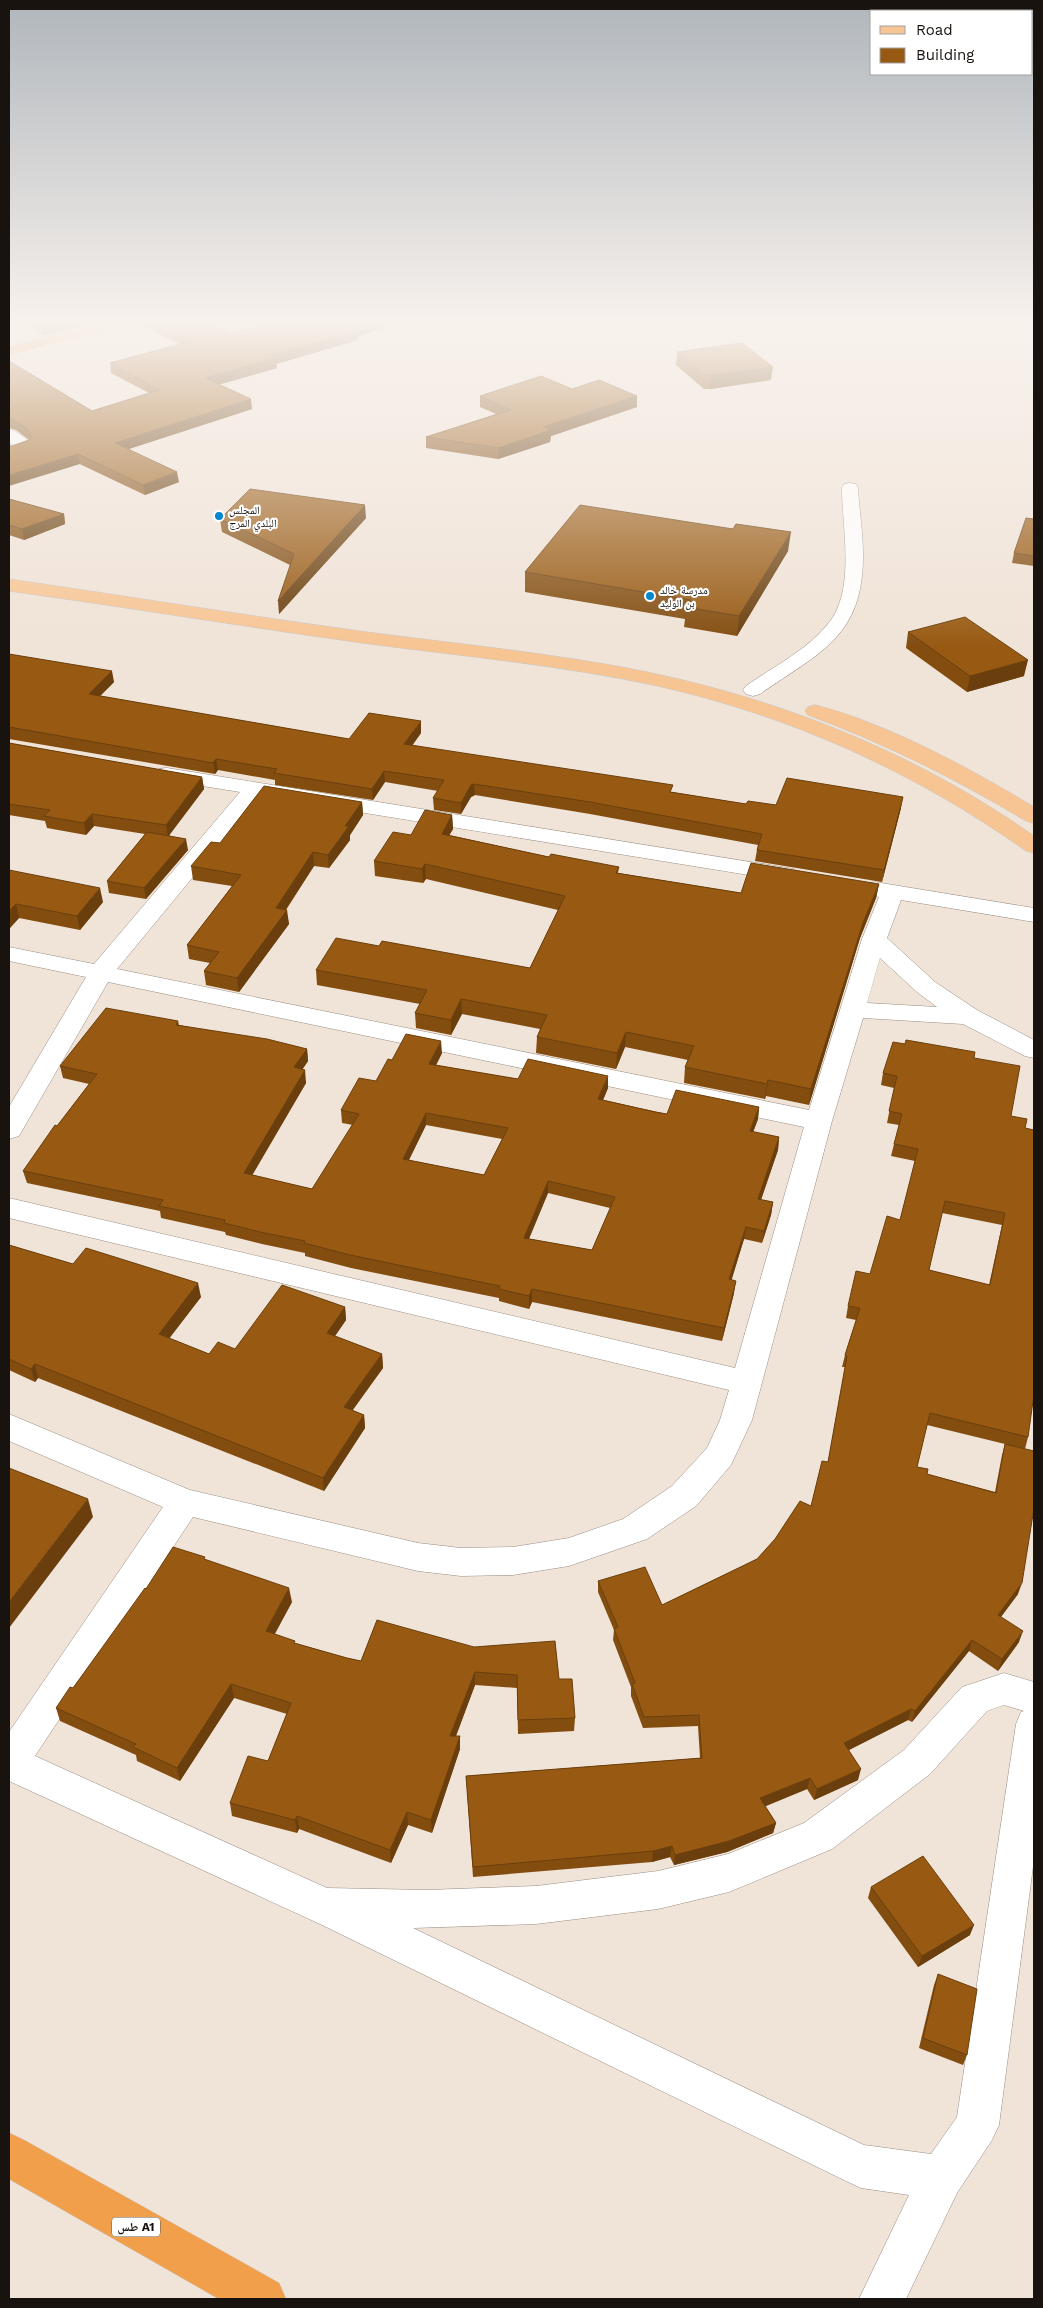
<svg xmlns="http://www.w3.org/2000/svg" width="1043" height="2308" font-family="'Work Sans','Noto Naskh Arabic',sans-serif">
  <rect width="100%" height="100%" fill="#f0e3d7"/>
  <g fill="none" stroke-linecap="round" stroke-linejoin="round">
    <defs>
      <path id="street" d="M9,429C17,431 27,439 32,446L30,449L9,457V446L13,445L9,442Z
        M850,483L856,484L858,488C859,510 863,531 863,553C864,637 820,652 760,694L753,696L746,694L743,690L746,686C774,666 810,649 831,620C855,586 842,527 842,488L844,484Z
        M167,768L794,869L797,874L794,879L786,881L260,796L117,969L809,1110L862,939L879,897L867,894L863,889L867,884L875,882L1034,908V922L901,900L887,938L935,982L977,1010L1034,1040V1058L1025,1056L963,1024L863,1018L832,1121L752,1420L731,1465L696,1506L647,1539L569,1566L513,1575L461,1576L418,1571L193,1517L35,1756L327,1888L427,1890L536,1886L658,1871L728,1854L804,1823L904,1750L962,1687L1004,1673L1034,1682V1859L999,2125L992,2140L957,2193L906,2299H859L909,2195L861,2188L846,2181L320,1924L9,1781V1732L163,1507L9,1441V1414L190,1490L418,1543L461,1548L513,1547L569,1538L623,1519L672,1486L707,1448L720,1420L729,1390L9,1218V1198L735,1368L804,1127L108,982L19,1136L9,1139V1107L86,977L9,961V947L94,964L240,792L159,779L156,774L159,769ZM880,958L917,992L937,1007L867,1003ZM1004,1705L1024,1711L1021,1712L1016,1724L957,2117L931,2154L864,2145L413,1928L536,1924L658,1909L729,1892L832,1849L930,1774L987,1711Z"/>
      <path id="primary" d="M9,579C126,596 242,615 359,631C441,642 523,650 604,664C758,690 906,746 1034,836V853L1026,851C915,772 791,716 658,686C561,665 461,656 363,643C245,627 127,607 9,591Z
        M815,705C887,723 971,769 1034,807V823L1026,821C956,779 884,743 808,715L805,711L808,707Z"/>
      <path id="highway" d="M95,323H118L116,326L9,355V347Z
        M9,2133L24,2140L279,2283L286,2299H219L9,2179Z"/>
    </defs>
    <!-- street casing -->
    <use href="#street" stroke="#9a8e83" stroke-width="1"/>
    <!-- primary casing -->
    <use href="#primary" stroke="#c8c6c5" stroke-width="1"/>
    <!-- highway casing -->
    <use href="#highway" stroke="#c8c6c5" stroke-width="1"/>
    <!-- street -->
    <use href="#street" fill="#fff" fill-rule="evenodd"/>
    <!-- primary -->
    <use href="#primary" fill="#f7c594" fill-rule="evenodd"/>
    <!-- highway -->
    <use href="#highway" fill="#f29f4c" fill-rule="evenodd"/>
  </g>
  <!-- wall -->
  <path fill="#834d10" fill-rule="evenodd" d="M21,323H93L44,335Z
    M138,323H211L231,333L268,323H400L358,336V340L276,364L277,368L218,385L252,409L129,449L179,482L145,495L29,440L16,430L9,428V361L92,411L149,393L111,373L110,363L179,344Z
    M677,352L771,380L710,389H704L676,365Z
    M572,389L637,396V407L551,436L550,442L498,459L426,448V437L496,414L480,407V396Z
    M9,499L64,514L65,524L24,540L9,535Z
    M366,518L279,614L290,565L222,532L220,519Z
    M1034,519V566L1012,563L1014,553Z
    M733,529L788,551L737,636L684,627L685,619L525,592V572Z
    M908,632L1024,676L967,692L906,648Z
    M9,654L114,682L100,696L349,739L421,733L412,745L672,792L746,804L901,808L882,882L755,861L757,850L758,845L590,814L475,795L471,797L461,814L434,810L433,798L438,791L385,782L373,800L275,785V780L218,770L215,774L9,739Z
    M9,743L202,777L204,789L169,835L188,850L146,899L109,893L107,881L145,834L94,826L86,835L47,828L45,821L9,815Z
    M362,802L363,815L350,835V840L329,868L314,866L286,910L289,924L239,992L206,985L204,971L210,963L189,959L187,945L232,886L193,880L191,866L220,843Z
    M452,815L453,829L449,835L549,857L619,867L618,873L741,893L879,884L876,898L860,938L809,1105L766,1096L765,1099L684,1083L685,1067L688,1060L625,1047L616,1069L536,1053L537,1037L540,1029L462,1014L451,1035L416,1028L415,1013L420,1004L317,985L316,970L379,946L530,968L558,910L426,879L423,883L375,876L374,861L411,835Z
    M9,870L103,902L80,930L19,918L9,929Z
    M178,1021L179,1025L307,1049L308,1061L302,1070L306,1083L252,1175L312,1189L353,1125L342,1123L341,1110L376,1081L392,1060L442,1053L436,1065L518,1079L608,1088L603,1100L667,1114L759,1107L758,1119L753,1132L779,1137L778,1150L761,1200L773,1202L771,1215L762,1243L744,1239L731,1280L734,1293L722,1341L532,1302L529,1309L499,1301V1298L351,1268L305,1256V1253L262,1244L226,1235L225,1232L161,1218L160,1211L27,1183L23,1171L89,1084L63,1078L60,1066ZM426,1125L502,1139L484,1175L409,1160ZM548,1193L610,1208L592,1250L529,1239Z
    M974,1058L1011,1116L1025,1128L1028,1437L1025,1449L1018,1594L1001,1617L1019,1642L998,1671L969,1651L912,1722L908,1720L849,1750L858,1780L814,1800L807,1789L765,1806L776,1823L773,1833L727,1852L674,1865L670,1857L652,1862L473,1877L466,1776L700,1758L698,1726L643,1728L631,1696V1687L613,1640L614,1630L598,1592V1581L662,1605L757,1559L811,1506L828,1462L845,1367H842L845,1355L856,1320L846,1318L848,1306L870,1274L900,1220L915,1161L891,1156L894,1144L899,1125L887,1123L894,1088L881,1085L883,1073ZM942,1213L1002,1225L989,1285L929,1270ZM927,1425L1005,1444L1002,1455L995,1492L927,1474L917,1467Z
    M9,1245L73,1264L201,1297L169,1338L209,1354L235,1349L345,1307L346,1320L335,1336L382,1354L383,1368L352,1410L364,1415L365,1428L324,1491L38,1378L35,1382L9,1370Z
    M205,1560L292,1602L274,1634L295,1643L347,1658L361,1661L377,1620L559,1679L575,1718L574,1731L518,1734L517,1688L475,1685L456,1736H460V1749L432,1833L408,1825L391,1863L299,1829L297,1833L232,1816L230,1803L268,1761L287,1714L234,1698L180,1781L137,1761L136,1755L60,1721L56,1708L73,1688L146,1589Z
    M871,1887L970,1935L918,1967L868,1898Z
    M938,1974L967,2055L963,2065L919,2048L934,1985Z"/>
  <!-- shaded-wall -->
  <path fill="#6a3f0d" d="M53,323H93L44,335L42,326Z
    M368,323H400L358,336V340L276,364L277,368L206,388L205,378L270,355Z
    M773,367L771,380L710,389L711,375Z
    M637,396V407L551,436L550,442L498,459V448L543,427Z
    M251,399L252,409L116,453L115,443Z
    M78,454L80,464L9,486V475Z
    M177,472L179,482L145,495L143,485Z
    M365,505L366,518L279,614L278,601Z
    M64,514L65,524L24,540L22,529Z
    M791,532L788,551L737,636L739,616Z
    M1028,660L1024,676L967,692L970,676Z
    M112,671L114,682L91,705L89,694Z
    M421,721V733L405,756L404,744Z
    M216,759L218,770L215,774L213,763Z
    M384,771L385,782L373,800L372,789Z
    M202,777L204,789L168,837L166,825Z
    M474,784L475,795L471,797L461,814V803L471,785Z
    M903,797L901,808L882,882L884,870Z
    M362,802L363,815L350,835V840L329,868L328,855L345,826Z
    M92,814L94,826L86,835L84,823Z
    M452,815L453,829L442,848V834Z
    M186,839L188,850L146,899L144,888Z
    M313,852L314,866L278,921L276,908Z
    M425,864L426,879L423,883L422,869Z
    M879,884L876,898L860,938L809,1105L811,1089L863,923Z
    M100,888L103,902L80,930L77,916Z
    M16,904L19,918L9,929V911Z
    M287,910L289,924L239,992L237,978Z
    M461,999L462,1014L451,1035V1020Z
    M626,1032L625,1047L616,1069L617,1053Z
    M441,1041L442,1053L430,1077L429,1064Z
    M307,1049L308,1061L295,1080L294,1067Z
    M305,1070L306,1083L246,1186L244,1173Z
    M608,1076V1088L598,1112V1099Z
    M768,1080L766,1096L765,1099L767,1084Z
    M759,1107L758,1119L749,1143L750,1131Z
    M426,1113V1125L403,1172V1159Z
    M779,1137L778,1150L757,1211L758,1199Z
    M548,1181V1193L524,1250V1238Z
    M773,1202L771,1215L762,1243L764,1231Z
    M746,1227L744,1239L728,1292L729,1279Z
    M736,1281L734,1293L722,1341L724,1328Z
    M198,1283L201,1297L162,1348L159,1334Z
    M532,1289V1302L529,1309V1296Z
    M345,1307L346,1320L328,1346L327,1333Z
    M382,1354L383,1368L345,1421L344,1407Z
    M35,1364L38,1378L35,1382L31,1369Z
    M364,1415L365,1428L324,1491L323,1478Z
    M88,1499L93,1517L9,1628V1602Z
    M1022,1583L1018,1594L994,1626L998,1615Z
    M289,1588L292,1602L269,1645L266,1631Z
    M1023,1631L1019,1642L998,1671L1002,1659Z
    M972,1640L969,1651L912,1722L915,1711Z
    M475,1672V1685L451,1749L450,1736Z
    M231,1684L234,1698L180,1781L177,1768Z
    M911,1709L908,1720L841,1754L844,1743Z
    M460,1736V1749L432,1833L431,1820Z
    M861,1769L858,1780L814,1800L817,1789Z
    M810,1778L807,1789L759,1809L760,1798Z
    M407,1812L408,1825L391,1863L390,1850Z
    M297,1816L299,1829L297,1833L295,1820Z
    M776,1823L773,1833L727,1852L674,1865L675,1855Z
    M672,1846L670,1857L652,1862L653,1851Z
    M974,1925L970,1935L918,1967L922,1956Z"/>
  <!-- building -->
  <path fill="#985a13" stroke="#6a3f0d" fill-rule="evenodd" d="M37,323H53L42,326Z
    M155,323H211L231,333L268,323H368L352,328L358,331L270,355L276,358L205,378L251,399L115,443L177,472L143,485L78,454L9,475V447L29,440L32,436L27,429L14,420L9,418V361L92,411L159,390L110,363L191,341Z
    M742,343L773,367L711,375H705L677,352Z
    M541,376L572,389L599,380L637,396L543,427L551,430L498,448L426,437L511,410L480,396Z
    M250,489L365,505L278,601L294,554L220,519Z
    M9,499L64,514L22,529L9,525Z
    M580,505L733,529L736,524L791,532L739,616L686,607L691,600L525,572Z
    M1026,518L1034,519V556L1014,553Z
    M965,617L1028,660L970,676L908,632Z
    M9,654L112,671L89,694L349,739L369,713L421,721L404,744L673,785L670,792L746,804L748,801L776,805L787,778L903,797L884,870L757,850L762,834L590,802L474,784L471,785L461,803L433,798L444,780L384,771L372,789L274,773L277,769L216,759L213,763L9,727Z
    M9,743L202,777L166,825L92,814L84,823L44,816L50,810L9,804Z
    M264,786L362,802L345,826H349L328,855L313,852L276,908L287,910L237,978L204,971L219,952L187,945L241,875L191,866L211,842L220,843Z
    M425,810L452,815L442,834L549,857L551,854L619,867L616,873L741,893L751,863L879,884L863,923L811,1089L768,1080L767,1084L685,1067L694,1046L626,1032L617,1053L537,1037L547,1015L461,999L451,1020L415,1013L427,990L316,970L336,938L379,946L382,941L530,968L565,896L425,864L422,869L374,861L393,832L411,835Z
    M147,832L186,839L144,888L107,881Z
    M9,870L100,888L77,916L16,904L9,911Z
    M106,1008L178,1021L176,1025L267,1039L307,1049L294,1067L305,1070L244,1173L312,1189L359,1114L341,1110L359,1078L376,1081L388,1059L392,1060L406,1034L441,1041L429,1064L518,1079L528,1059L608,1076L598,1099L655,1112L667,1114L676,1090L759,1107L750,1131L779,1137L758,1199L773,1202L764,1231L746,1227L729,1279L736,1281L724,1328L532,1289L529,1296L499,1289L500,1286L350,1255L304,1243L305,1241L260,1232L224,1223L225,1220L159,1206L163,1200L23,1171L55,1125L57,1126L97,1074L60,1066ZM426,1113L508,1128L484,1175L403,1159ZM548,1181L615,1197L592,1250L524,1238Z
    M906,1040L975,1052L974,1058L1020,1066L1011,1116L1027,1119L1025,1128L1034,1130V1394L1028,1437L930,1413L917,1467L928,1469L927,1474L996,1493L1005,1444L1034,1451V1508L1022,1583L998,1615L1023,1631L1002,1659L972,1640L915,1711L911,1709L844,1743L861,1769L817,1789L810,1778L760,1798L776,1823L729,1841L675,1855L672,1846L653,1851L473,1867L466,1776L702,1758L699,1715L644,1717L632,1684L635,1683L614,1629L618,1627L598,1581L645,1567L662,1605L757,1559L775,1539L800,1501L811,1506L822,1461L828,1462L847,1356L845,1355L860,1308L848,1306L856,1271L870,1274L887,1216L900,1220L918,1149L894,1144L902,1114L889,1111L897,1076L883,1073L893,1042L905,1044ZM945,1201L1005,1213L990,1285L929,1270Z
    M9,1245L73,1264L86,1248L198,1283L159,1334L209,1354L218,1342L235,1349L282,1285L345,1307L327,1333L382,1354L344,1407L364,1415L323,1478L35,1364L31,1369L9,1359Z
    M9,1468L88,1499L9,1602Z
    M173,1547L205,1557L204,1559L289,1588L266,1631L295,1641L294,1643L347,1658L361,1661L377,1620L474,1647L555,1641L559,1679H572L575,1718L518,1720L517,1675L475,1672L450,1736H460L431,1820L407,1812L390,1850L297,1816L295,1820L230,1803L248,1756L268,1761L291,1703L231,1684L177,1768L133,1747L136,1744L56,1708L70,1687L73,1688L145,1588L146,1589Z
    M923,1856L974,1925L922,1956L871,1887Z
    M938,1974L977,1989L967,2055L923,2038Z"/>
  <!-- sky -->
  <linearGradient id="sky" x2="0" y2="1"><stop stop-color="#b0b6bc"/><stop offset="0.5" stop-color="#f8f2ed"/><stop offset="1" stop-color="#f8f2ed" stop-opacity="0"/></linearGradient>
  <rect width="1043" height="646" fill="url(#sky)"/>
  <!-- markers -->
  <g fill="#0587ce" stroke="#fff" stroke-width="2">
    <circle cx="219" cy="516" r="5"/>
    <circle cx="650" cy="596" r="5"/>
  </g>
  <g text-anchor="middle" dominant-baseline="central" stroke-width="4" stroke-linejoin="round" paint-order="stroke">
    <!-- far-poi labels -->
    <g font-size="11" fill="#18130f" stroke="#fff" text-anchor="start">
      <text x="229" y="510">المجلس<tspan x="229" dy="13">البلدي المرج</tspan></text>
      <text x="660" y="590">مدرسة خالد<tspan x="660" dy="13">بن الوليد</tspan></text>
    </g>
    <!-- shield labels -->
    <rect fill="#fff" stroke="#5d5a57" stroke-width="1" x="112" y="2217.5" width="48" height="19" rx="4"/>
    <g font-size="12" font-weight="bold" fill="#18130f">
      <text x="136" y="2227">طس A1</text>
    </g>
  </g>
  <!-- border -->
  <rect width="1043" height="2308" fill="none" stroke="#18130f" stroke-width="20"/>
  <!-- legend -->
  <rect x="870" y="10" width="162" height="65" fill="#ffffff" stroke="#a3a19f"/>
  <rect x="880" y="26" width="25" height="8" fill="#f7c594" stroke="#a3a19f"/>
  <text x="916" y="35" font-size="15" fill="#18130f">Road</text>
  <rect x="880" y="48" width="25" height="15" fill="#985a13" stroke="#a3a19f"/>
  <text x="916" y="60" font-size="15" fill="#18130f">Building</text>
</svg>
